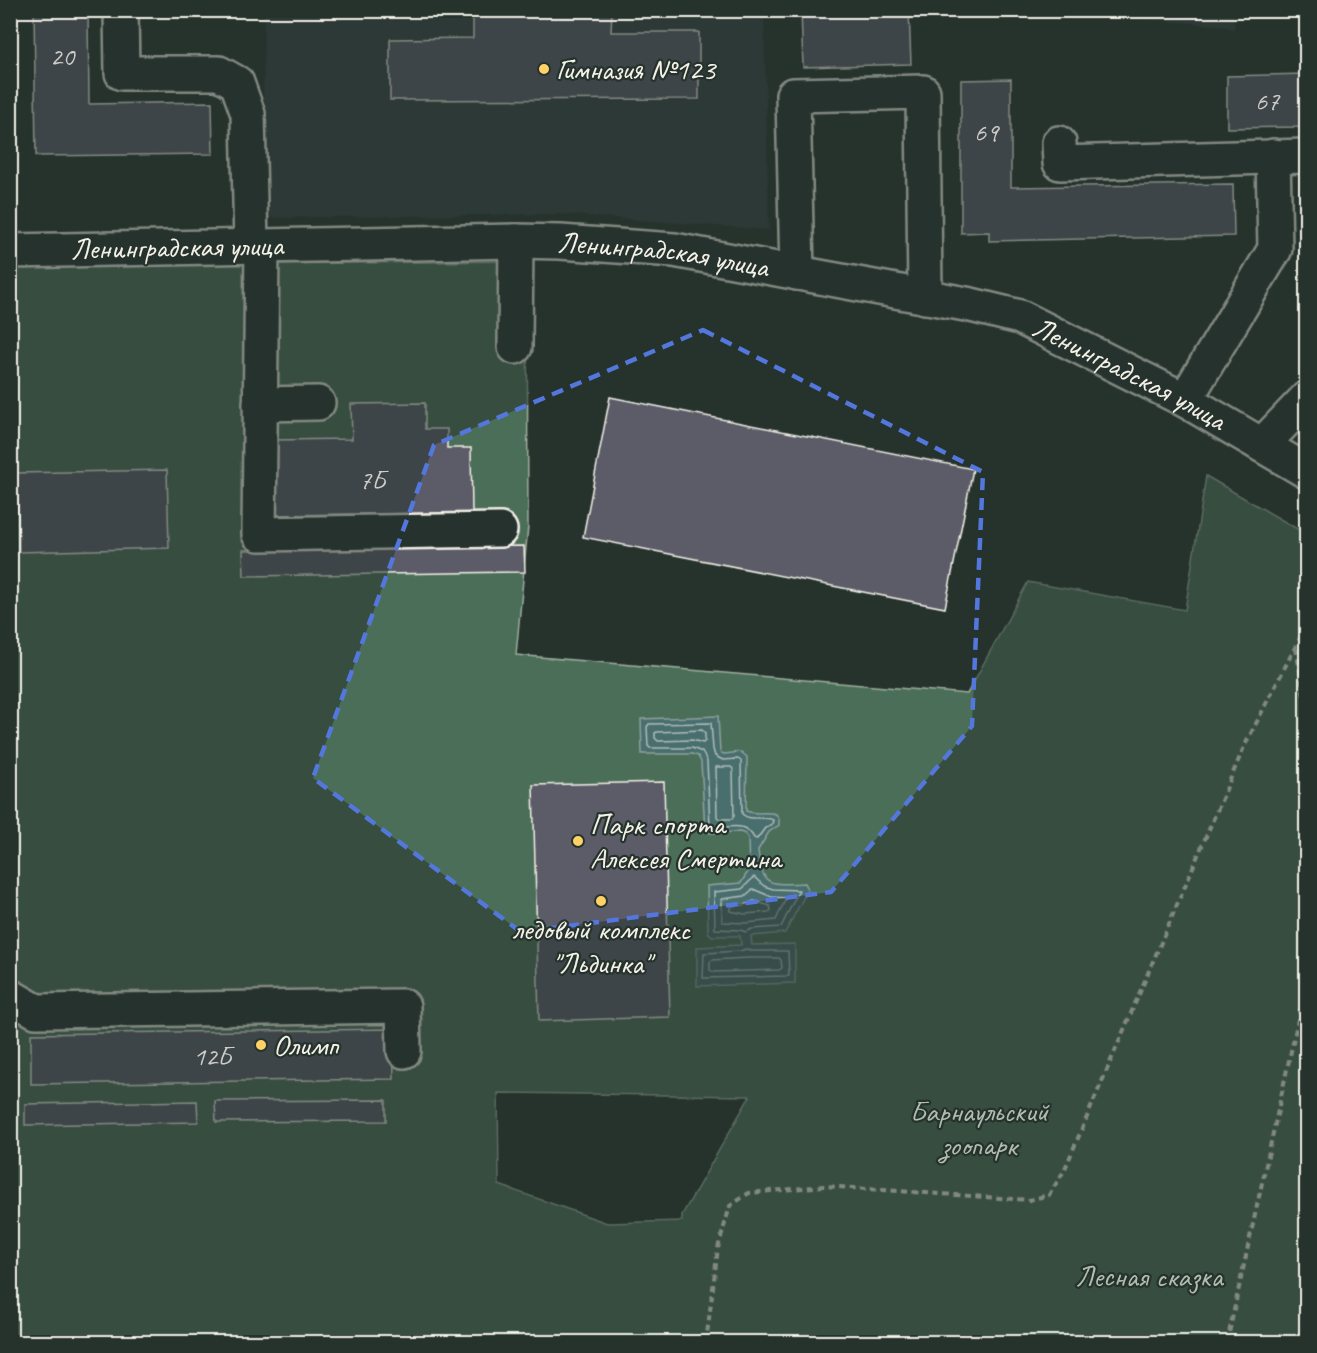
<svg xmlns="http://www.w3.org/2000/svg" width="1317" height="1353" font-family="Caveat,sans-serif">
  <rect width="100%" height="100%" fill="#26332d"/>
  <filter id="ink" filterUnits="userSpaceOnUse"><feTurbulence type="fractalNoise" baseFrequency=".0167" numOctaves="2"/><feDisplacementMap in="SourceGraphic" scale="12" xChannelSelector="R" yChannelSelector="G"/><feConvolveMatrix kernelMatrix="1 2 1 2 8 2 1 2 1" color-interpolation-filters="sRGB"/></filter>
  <g filter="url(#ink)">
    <!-- built -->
    <path fill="#363f3f" d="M264,11H764L769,230L558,214L262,218Z
      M973,11L1235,10V11L1234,29L1216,25L1130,18L973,15Z"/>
    <!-- green -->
    <path fill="#4c6e59" stroke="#a0b0a0" stroke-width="1.5" fill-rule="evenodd" d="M527,261L528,526L516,655L967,694L1028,582L1185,610L1206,476L1306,534V1342H11L10,267ZM498,1093L750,1096L682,1215V1221L607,1223L499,1185Z"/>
    <!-- water -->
    <path fill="#4a6e6e" stroke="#8ea29f" stroke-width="1.5" d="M718,716L720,752L724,754L741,752L747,757L746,811C755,815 766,811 776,814L779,819V825L769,832L758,850C762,889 770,884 805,883L808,889L785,933L751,936L752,945L795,944V983L697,986V947L741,945L740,936H712L708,932L707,886L741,883L749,870L748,838L745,834L740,832L710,833L705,830L701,762L698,756L692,754H642L641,719Z"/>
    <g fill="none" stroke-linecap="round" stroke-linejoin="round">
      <!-- shore -->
      <path stroke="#b0bdb7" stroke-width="1.5" d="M711,723L713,749L715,756L723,760L738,759L741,761L742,814C751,822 762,815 773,820L772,824L765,828L757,839L754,838C743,818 727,831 710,826L707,761L702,752L692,748H650L648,746L647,727L649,724Z
        M702,730L705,733V741L703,743L692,740L658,741L655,738V733L657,732Z
        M716,767H731L733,769L734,816L732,819H720L717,817Z
        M754,877L764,886L773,889L799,890L781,927L752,929L746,932L740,930L715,929L714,892L742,889Z
        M753,889L772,897L786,898L776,920L746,923L722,922V899L745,896Z
        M754,901L770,906L771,910L769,912L745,914L730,911L732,906L745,905Z
        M746,949L752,951H788L789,976L703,978L704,953L740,951Z
        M748,958H779L781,960L782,968L779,970L713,972L710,970V962L712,960Z"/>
    </g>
    <!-- building -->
    <path fill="#5b5c69" stroke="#f4f1e8" stroke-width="1.5" d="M34,10H88L89,104L212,102L213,154L36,156Z
      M473,10H612L611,32H699V99L390,100V39L473,38Z
      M801,10H909L911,64L803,67Z
      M1306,74V127L1227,128V76Z
      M1011,79V187L1233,184L1234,236L989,241V232L961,233V80Z
      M610,397L973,469L945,608L583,537Z
      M425,403V429H447V448H471L472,513L273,515L272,440L352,439L351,404Z
      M167,470L169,548L19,552L17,473Z
      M524,546L525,572L244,576L243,550Z
      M664,782L670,1017L539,1021L533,785Z
      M393,1029L394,1079L31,1084V1034Z
      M386,1100V1121L216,1122L215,1101Z
      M197,1101L198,1122L25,1125V1104Z"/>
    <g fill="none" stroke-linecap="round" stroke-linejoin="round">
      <defs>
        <g id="minor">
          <path d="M121,10L122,73H219L237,83L248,114L251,246"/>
          <path d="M1059,143L1060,163L1306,156"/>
          <path d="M262,246L259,534L500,530"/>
          <path id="s1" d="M10,251L516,241L560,242L674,250L971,305L1020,317L1185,400L1306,471"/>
          <path d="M797,273L793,95L923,92L925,297"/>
          <path d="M515,347L516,241"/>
          <path d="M1185,400L1275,249L1273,156"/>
          <path d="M260,404L318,403"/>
          <path d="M1262,445L1306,399"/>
          <path d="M10,996L36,1011L403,1006L404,1051"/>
        </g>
      </defs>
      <!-- minor casing -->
      <use href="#minor" stroke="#f4f1e8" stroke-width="38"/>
      <!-- path -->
      <path stroke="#f4f1e8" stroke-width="4" stroke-dasharray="6 4.5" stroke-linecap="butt" d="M11,10L15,223
        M1296,648L1306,709
        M706,1342L718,1248L730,1206L749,1193L824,1186L1029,1200L1049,1195L1064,1171L1244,747L1306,626
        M1227,1342L1306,983"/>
      <!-- minor -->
      <use href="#minor" stroke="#26332d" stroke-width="33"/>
    </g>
  </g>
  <!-- marked area -->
  <path d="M0 0H1317V1353H0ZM703,330L983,472L972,726L831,892L521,932L313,778L434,445Z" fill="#26332d" fill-opacity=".55" fill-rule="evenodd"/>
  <path fill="none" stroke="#5377dc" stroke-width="4.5" stroke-dasharray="12 8" stroke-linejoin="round" d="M703,330L983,472L972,726L831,892L521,932L313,778L434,445Z"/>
  <!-- markers -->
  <g fill="#ffd166" stroke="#26332d" stroke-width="2">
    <circle cx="544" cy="69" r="6"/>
    <circle cx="578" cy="841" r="6"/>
    <circle cx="601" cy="901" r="6"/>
    <circle cx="261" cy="1045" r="6"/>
  </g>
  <g text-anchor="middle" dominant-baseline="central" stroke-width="4.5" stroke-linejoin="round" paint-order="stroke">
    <!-- number labels -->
    <g font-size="27" fill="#ceccc8">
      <text x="62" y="56">20</text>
      <text x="1267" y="101">67</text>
      <text x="986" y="132">69</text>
      <text x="372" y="480">7Б</text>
      <text x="212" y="1056">12Б</text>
    </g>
    <!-- poi labels -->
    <g font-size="30" fill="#f4f1e8" stroke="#26332d" text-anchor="start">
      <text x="556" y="69">Гимназия №123</text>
      <text x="590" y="824">Парк спорта<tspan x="590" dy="34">Алексея Смертина</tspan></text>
      <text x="601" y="929" text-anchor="middle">ледовый комплекс<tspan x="601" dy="34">"Льдинка"</tspan></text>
      <text x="273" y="1045">Олимп</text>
    </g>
    <!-- street labels -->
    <g font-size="30" fill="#f4f1e8" stroke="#26332d">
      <text transform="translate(177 247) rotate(-1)">Ленинградская улица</text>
      <text stroke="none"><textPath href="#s1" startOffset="654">Ленинградская улица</textPath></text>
      <text stroke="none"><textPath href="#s1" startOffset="1140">Ленинградская улица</textPath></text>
    </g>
    <!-- park labels -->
    <g font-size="30" fill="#b1bdaf" stroke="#26332d">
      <text x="979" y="1111">Барнаульский<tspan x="979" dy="34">зоопарк</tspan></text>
      <text x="1149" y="1276">Лесная сказка</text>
    </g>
  </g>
  <!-- margin -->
  <rect width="1317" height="1353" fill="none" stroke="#26332d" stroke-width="36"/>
  <rect x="18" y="18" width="1281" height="1317" fill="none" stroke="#f4f1e8" stroke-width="2" filter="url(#ink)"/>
</svg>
